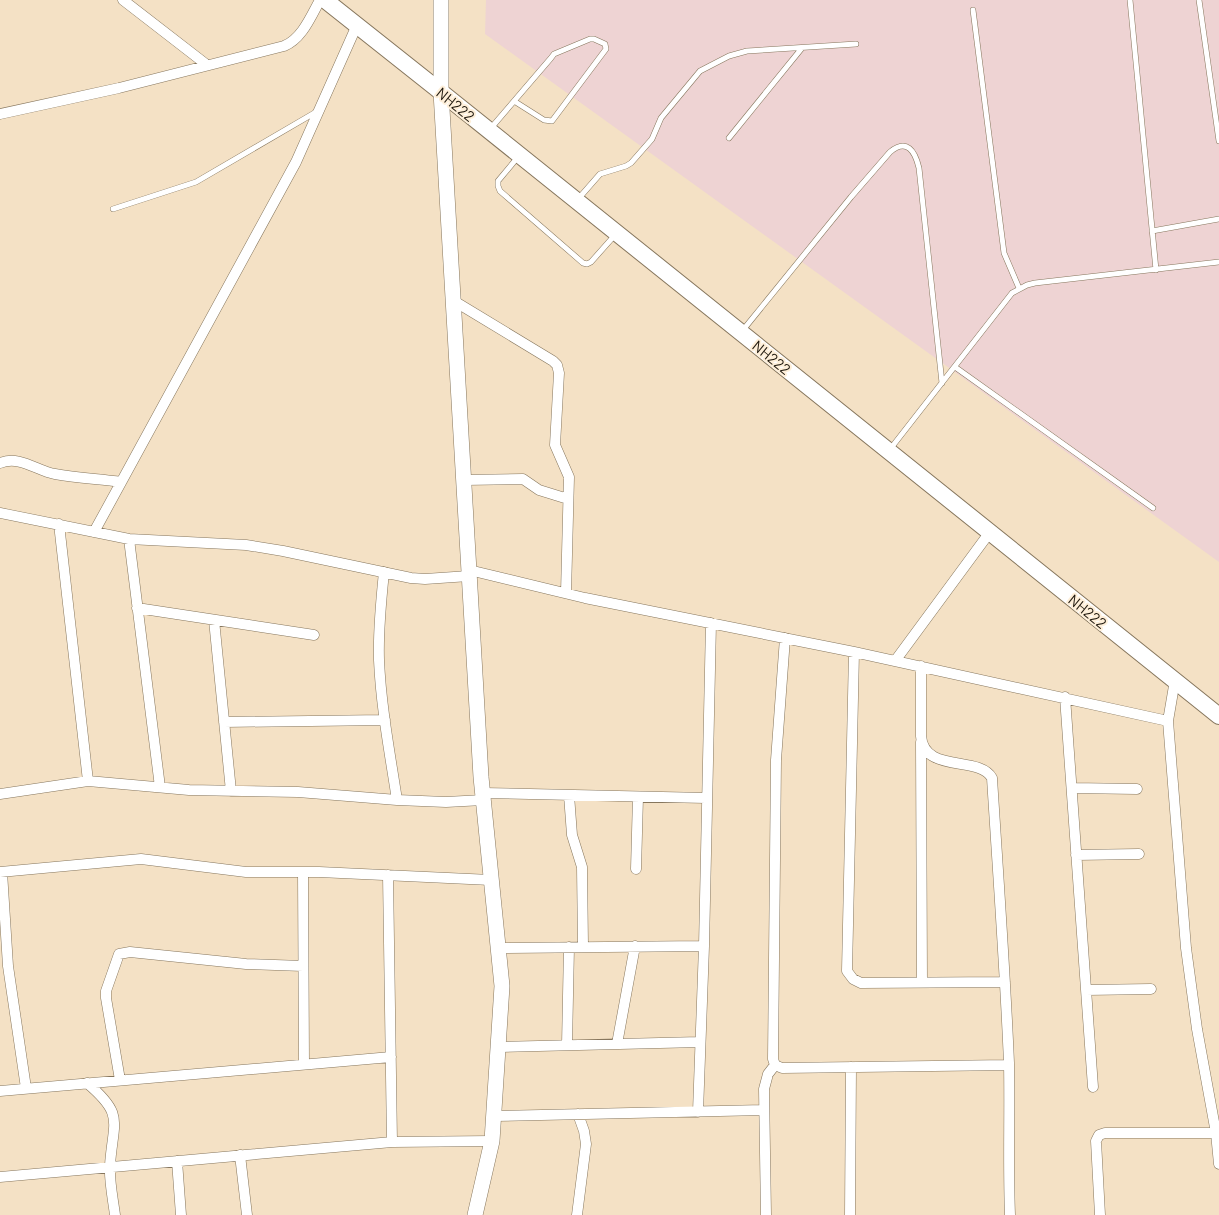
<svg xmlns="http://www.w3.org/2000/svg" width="1219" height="1215" font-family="Barlow,sans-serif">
  <rect width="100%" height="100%" fill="#f4e1c5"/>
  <!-- industrial -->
  <path fill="#eed3d3" d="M486,0H1219V562L485,34Z"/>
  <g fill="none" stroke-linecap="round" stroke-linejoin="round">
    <defs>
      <path id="lane" d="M1130,0L1156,270
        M1199,0L1219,141
        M973,10L1003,245L1004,253L1019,288
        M491,128L551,58L554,54L590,39H594L605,44L606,49L552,121L544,120L514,101
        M729,138L802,48
        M518,157L498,181V186L500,191L583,263L587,264L591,262L615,235
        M579,198L600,174L626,166L631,163L652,139L661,118L700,71L729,56L747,51L856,44
        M113,209L196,182L316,112
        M1152,231L1219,219
        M743,330L851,197L890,152C907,138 915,151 919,168L942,383
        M955,367L1153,508
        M891,448L1012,293L1027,285L1035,283L1219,262"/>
      <path id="street" d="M123,0L207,65
        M0,114L119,88L284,46C302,39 311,16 320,0
        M454,301L553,361L557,365L559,373L555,445L569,477L566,593
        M0,463C20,455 37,471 55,474C77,478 99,479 121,482
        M464,480L523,479L539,490L568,499
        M0,513L129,539L246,545L283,551L411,578L425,579L469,576
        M59,524L88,781
        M94,532L296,162L357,25
        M129,539L160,787
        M469,570L585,598L854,652L1168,721
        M384,572C381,601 378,630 379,660C381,707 390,754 397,800
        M137,608L314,635
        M214,620L231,791
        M785,638L776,760L773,1059L775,1065L782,1068L1009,1065
        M854,652L847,971L853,979L861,983L1005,982
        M895,661L990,532
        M921,666V736C924,774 979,755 992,778C998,873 1005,968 1009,1063C1010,1114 1008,1164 1010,1215
        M1175,680L1168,721L1186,948L1197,1029L1216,1133L1219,1164
        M1065,697L1093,1087
        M224,722L385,720
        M921,742L922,982
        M1072,788L1137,789
        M483,793L706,798
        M0,794L88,781L189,790L298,792L397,800L446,802L483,800
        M569,795L572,835L582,867L583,946
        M1076,855L1139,854
        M636,869L638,797
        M0,872L141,859L246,872H319L491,880
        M2,872L8,966L26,1088
        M303,872L304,1064
        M388,875L392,1142
        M498,948L704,946
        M1086,990L1151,989
        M617,1044L635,946
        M567,1045L569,947
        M498,1047L700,1042
        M120,1080L106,998V991L119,954L130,952L246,964L303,966
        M87,1083C125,1115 113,1121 110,1165C109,1181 113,1199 115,1215
        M0,1091L391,1057
        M698,1112L704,946L711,623
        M494,1116L764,1110
        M240,1155L247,1215
        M177,1161L181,1215
        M0,1177L392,1142L492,1141
        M577,1215L586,1144L584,1131L578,1114
        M766,1215L764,1089L768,1074L775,1065
        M850,1215L851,1067
        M1100,1215L1096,1141L1099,1135L1105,1133H1219"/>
      <path id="secondary" d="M441,0V92L481,777L502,986L492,1141L475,1215"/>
      <path id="primary" d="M325,0L441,92L1219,716"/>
    </defs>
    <!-- lane casing -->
    <use href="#lane" stroke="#86765d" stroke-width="6"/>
    <!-- street casing -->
    <use href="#street" stroke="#86765d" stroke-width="11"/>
    <!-- secondary casing -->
    <use href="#secondary" stroke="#86765d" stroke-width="16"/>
    <!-- primary casing -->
    <use href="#primary" stroke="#86765d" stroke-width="18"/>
    <!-- lane -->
    <use href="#lane" stroke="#fff" stroke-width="5"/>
    <!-- street -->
    <use href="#street" stroke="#fff" stroke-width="10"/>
    <!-- secondary -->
    <use href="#secondary" stroke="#fff" stroke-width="15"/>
    <!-- primary -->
    <use href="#primary" stroke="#fff" stroke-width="16"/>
  </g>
  <g text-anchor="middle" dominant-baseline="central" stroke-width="4" stroke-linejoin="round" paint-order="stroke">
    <!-- street labels -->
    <g font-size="15" fill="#1e170d" stroke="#feefd9">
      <text transform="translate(456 104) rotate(39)">NH222</text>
      <text transform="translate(772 357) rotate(39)">NH222</text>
      <text transform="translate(1088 611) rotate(39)">NH222</text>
    </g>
  </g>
</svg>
